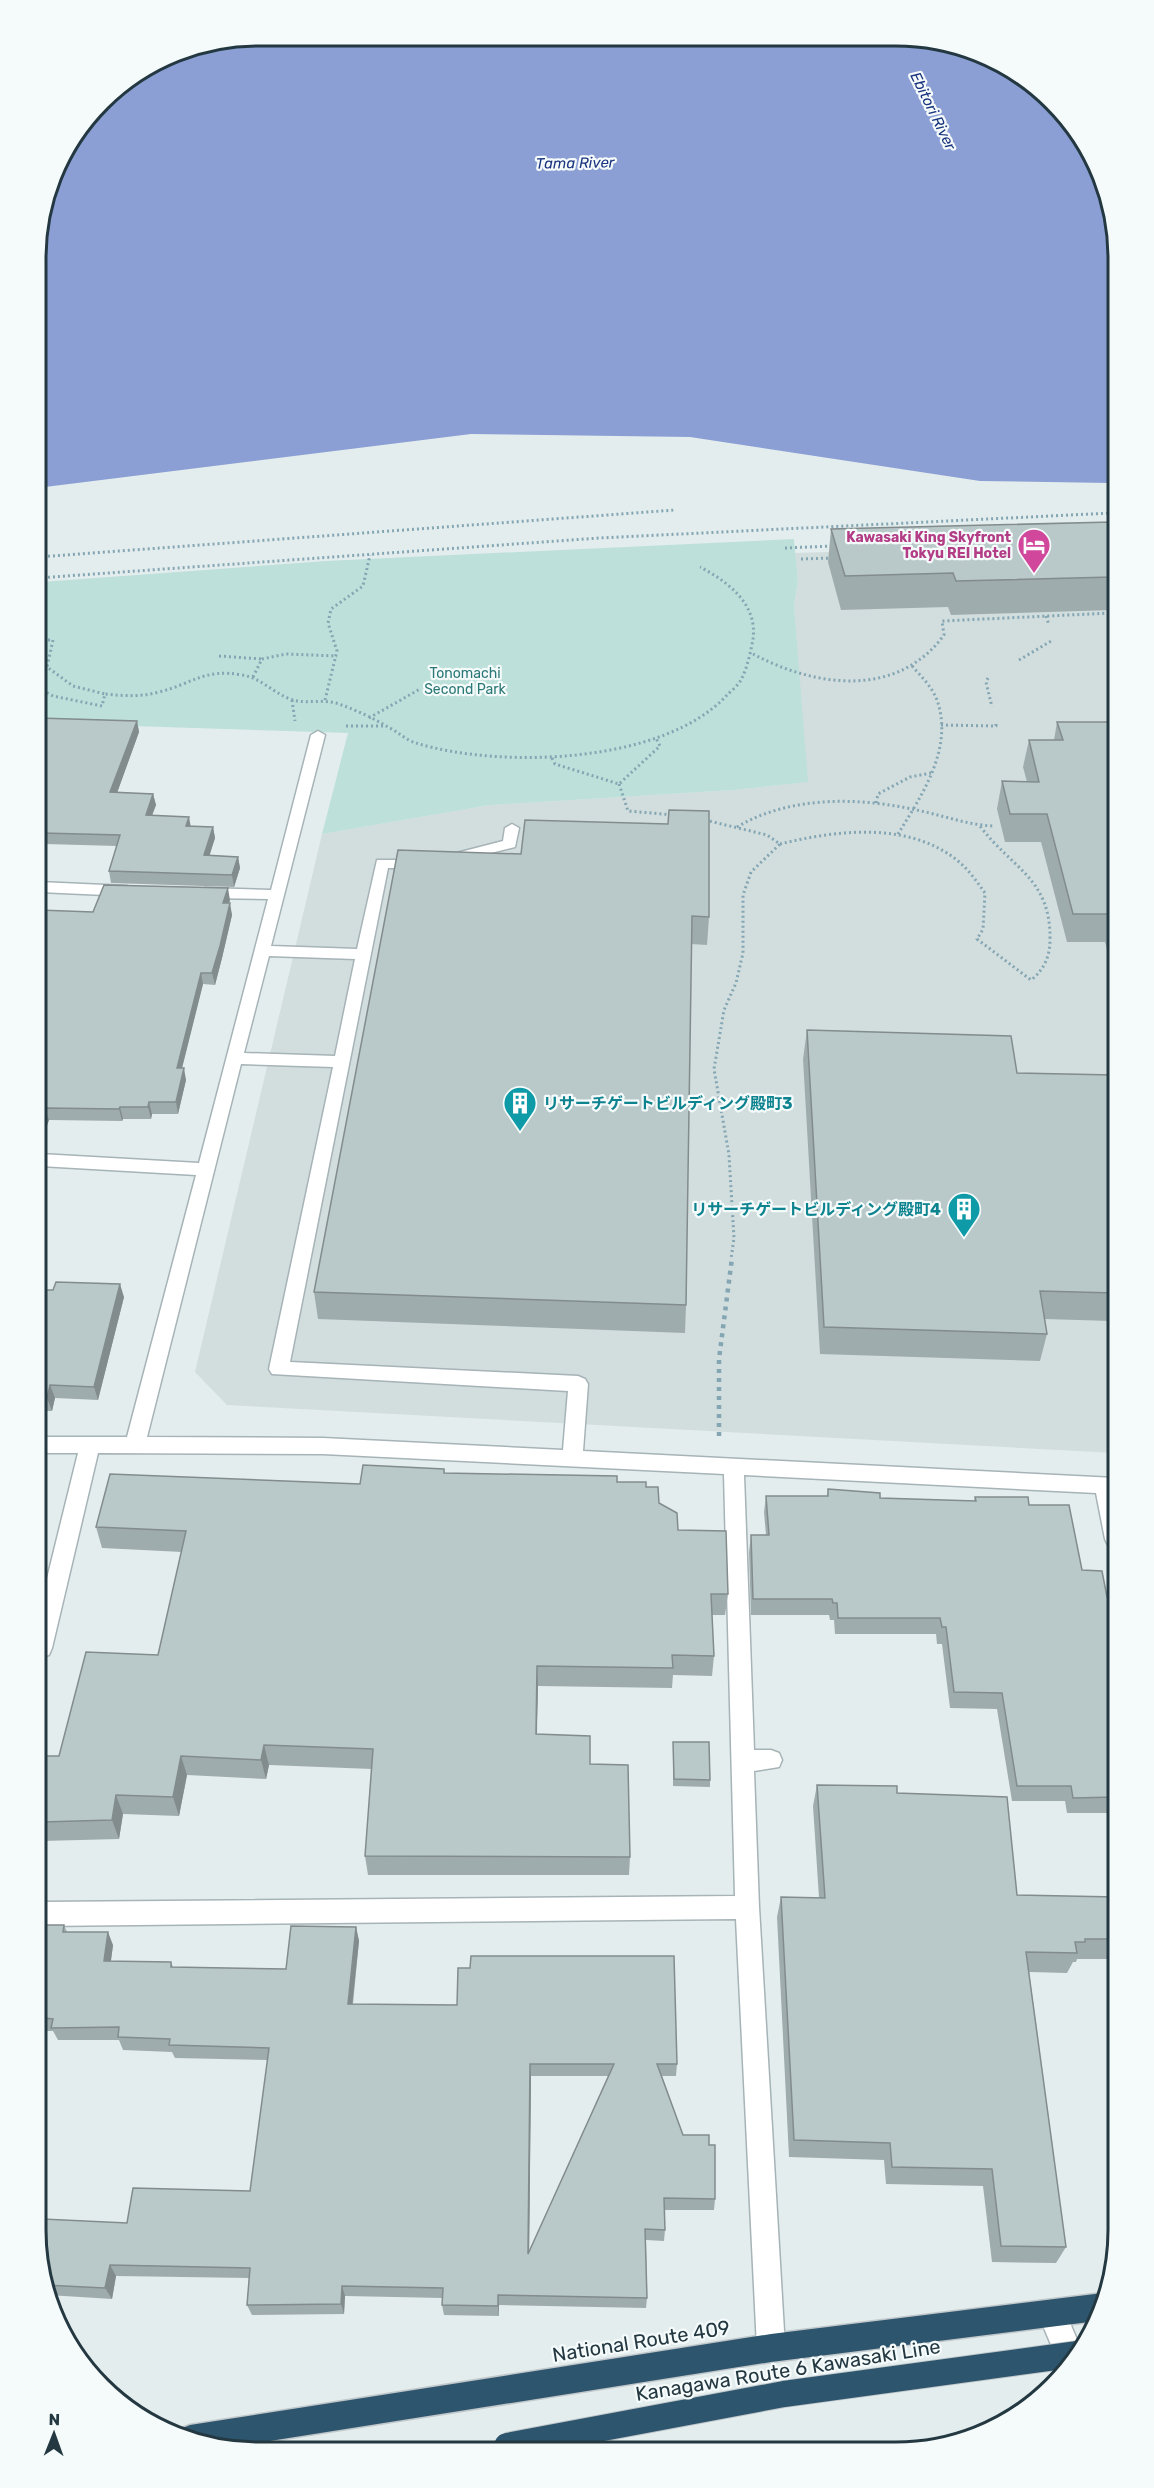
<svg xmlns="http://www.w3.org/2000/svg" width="1154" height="2488" font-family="Rubik,'Noto Sans JP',sans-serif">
  <rect width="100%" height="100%" fill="#e4edee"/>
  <!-- built -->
  <path fill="#d2ddde" d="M1112,543L1115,1453L227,1405L195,1372L322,834L490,805L734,790L807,782L794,605L798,582L795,553Z"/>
  <!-- green -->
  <path fill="#bde0da" d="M794,539L798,582L794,605L808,782L734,790L490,805L322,834L348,733L38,723V593L41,582L326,561Z"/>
  <!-- water -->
  <path fill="#8b9fd4" d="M259,36L938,40L994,59L1042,91L1088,147L1110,201L1111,483L980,481L690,437L471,434L37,488V244L59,160L112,91L174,53Z"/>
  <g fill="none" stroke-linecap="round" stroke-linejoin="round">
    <defs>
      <path id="minor" d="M318,731L325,735L271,946L357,949L377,860H419L426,864L419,868H388L290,1362L578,1376L585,1379L588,1384L583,1451L1115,1478V1548L1108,1545L1105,1539L1096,1493L744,1475L754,1750H771L779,1753L782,1760L779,1767L754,1771L759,1907L785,2348L781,2358L771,2362L761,2358L757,2348L736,1919L42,1926V1902L735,1896L724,1474L323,1454L98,1453L52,1648L49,1655L41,1657V1603L78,1453H41V1437H127L196,1175L40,1166V1154L199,1163L268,899L205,898L198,893L205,888L271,890L311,735ZM269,956L355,959L335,1056L244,1053ZM241,1064L333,1067L269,1369L272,1374L568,1391L563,1450L323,1438L147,1437Z
        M512,824L519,828L515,847L450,863L443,859L445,856L503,841L505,828Z
        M39,882L127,886L134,891L127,896L39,892Z
        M1052,2300L1062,2304L1081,2349L1063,2373L1038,2314L1042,2304Z"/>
      <path id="highway" d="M1103,2293L1106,2295L1097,2321L771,2362L225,2448H216L178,2435L180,2429L190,2425L771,2334Z"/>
    </defs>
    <!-- minor casing -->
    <use href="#minor" stroke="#a6b3b7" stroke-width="3"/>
    <!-- highway casing -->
    <use href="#highway" stroke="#c1c7ca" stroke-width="3"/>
    <!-- path-far1 -->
    <path stroke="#84a6b3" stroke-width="3" stroke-dasharray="2 3" stroke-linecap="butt" d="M785,548L832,546
      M38,557L675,510
      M801,559L832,558
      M38,578L599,538L1111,513
      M1046,616L1049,625
      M38,640H53L47,667L73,686L105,694
      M753,654C815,687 897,699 944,635L942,621L1112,613
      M219,656L262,659
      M1019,660L1053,640
      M253,677L262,659L286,654L337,656
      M988,678L986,682L992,707
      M38,688L53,696L102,706L105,694C124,696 141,697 159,692C192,684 204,668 242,675C261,678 272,692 290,699C305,705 322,698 339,704C356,710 373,718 388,727C398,732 406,740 416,743C500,769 664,764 727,695C732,690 739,685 742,678C747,668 751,651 753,639C758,604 727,581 700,567
      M292,700L295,721
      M325,700L337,651L328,623L331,609L363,586L370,555
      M369,718L420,689
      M941,725L996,726V722
      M346,726H384
      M552,758L555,764L619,784L660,746L656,738
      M619,784L628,811L674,815
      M876,803L878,794L910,777L931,773
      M705,820L767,835L780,844L751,872L743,895V953L736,983L724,1010L714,1069L729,1155L734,1238L731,1259
      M737,827C791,795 861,797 921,811C945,816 968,825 993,826
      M898,834C922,795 954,748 937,700C932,687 921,676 912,666
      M780,844C837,830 909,821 958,861C969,870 977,882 985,893L983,929L977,939L1031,980C1044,970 1050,956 1050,940C1051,878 1012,869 980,826"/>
    <!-- path -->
    <path stroke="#84a6b3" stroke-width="4.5" stroke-dasharray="4 5" stroke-linecap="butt" d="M719,1436V1359L732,1258"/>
    <!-- minor -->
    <use href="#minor" fill="#fff" fill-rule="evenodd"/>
    <!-- highway -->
    <use href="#highway" fill="#2d566e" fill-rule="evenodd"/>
    <defs>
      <path id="highway-bridge" d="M507,2446L784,2394L1078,2354"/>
    </defs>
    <!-- highway-bridge casing -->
    <use href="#highway-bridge" stroke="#c1c7ca" stroke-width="28" stroke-linecap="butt"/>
    <!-- highway-bridge -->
    <use href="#highway-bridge" stroke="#2d566e" stroke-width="26"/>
  </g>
  <!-- wall -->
  <path fill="#9facad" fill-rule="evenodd" d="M1111,522L1112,610L951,615L948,607L841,610L828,562L831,529Z
    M38,718L137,721L139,732L117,793L153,794L156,805L152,815L190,826L213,827L215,838L209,855L238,857L240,868L234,887L111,883L109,871L117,846L45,844L39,860Z
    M1057,722H1112L1113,971L1105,942H1067L1041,842H1005L997,809L1002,781L1027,782L1023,767L1029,740H1054Z
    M398,850L709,917L707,945L691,944L686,1305L685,1333L318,1319L314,1292Z
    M230,900L229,903L232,915L222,958L215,985L203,984L182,1068L186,1080L178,1114H152L151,1119H123L122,1121L49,1120L40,1144L39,910L93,912Z
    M807,1030L1017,1073L1113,1075L1114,1339L1111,1321L1045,1319L1047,1334L1040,1361L820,1354L803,1059Z
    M40,1290L124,1297L98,1400L55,1398L52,1411H41Z
    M444,1469L445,1473L617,1482L646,1487L678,1530L728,1594L725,1615H712L714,1656L712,1676L673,1675L672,1688L538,1686L537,1734L590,1764L630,1857L629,1875H368L365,1856L372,1769L269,1765L266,1779L187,1775L179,1816L123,1814L119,1839L42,1841V1756H59L158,1655L182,1552L102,1548L96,1527L360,1484Z
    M828,1489L880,1498L974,1501L975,1497L1029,1505L1082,1570L1107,1597H1115V1666H1113L1116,1678V1813H1067L1065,1801H1012L997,1709L950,1708L942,1644H937L936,1634H835L834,1620H830L829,1615H751L749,1552L751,1535H766L764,1512L766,1496H827Z
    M673,1742L710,1780V1787L673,1786Z
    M817,1785L897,1793L1017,1895L1116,1897V1959H1077L1076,1962H1073L1067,1973L1029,1972L1066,2247L1056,2263L992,2262L983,2186L886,2184L884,2160L789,2157L777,1917L781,1897L819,1898L813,1806Z
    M42,1925H64L67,1932L113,1945L111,1961L171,1962L173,1967L286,1969L356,1927L359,1941L353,2004L677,2064L676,2076H662L683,2135L709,2145L715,2199L714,2210H665V2230L664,2241L646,2240L647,2298L646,2308L499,2305V2316L444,2315L442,2305L443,2298L345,2296L344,2314L252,2315L247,2305L249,2278L116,2276L112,2299L48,2295V2297L44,2287L43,2216L45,2219L127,2223L250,2191L268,2060L175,2058L172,2052L123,2050L119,2040H58L53,2031H43ZM531,2076H608L529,2252Z"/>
  <!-- shaded-wall -->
  <path fill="#828c8d" d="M137,721L139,732L113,804L110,792Z
    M153,794L156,805L148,826L146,815Z
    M189,817L191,828L186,826Z
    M213,827L215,838L206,867L204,855Z
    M42,833L45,844L39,860V841Z
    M238,857L240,868L234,887L232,875Z
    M228,888L230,900L225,915L223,903Z
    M230,903L232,915L222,958L215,985L212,973Z
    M201,973L203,984L179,1080L177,1068Z
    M184,1068L186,1080L178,1114L176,1102Z
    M149,1102L152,1114L151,1119L148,1107Z
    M120,1107L123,1119L122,1121L119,1109Z
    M45,1108L49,1120L40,1144V1123Z
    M120,1284L124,1297L98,1400L94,1387Z
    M50,1385L55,1398L52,1411L47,1398Z
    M537,1666L538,1686L536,1754V1734Z
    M264,1745L269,1765L266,1779L261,1760Z
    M181,1756L187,1775L179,1816L173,1797Z
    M116,1795L123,1814L119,1839L112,1820Z
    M356,1927L359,1941L351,2016L348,2004Z
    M108,1932L113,1945L109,1974L104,1961Z
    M530,2064L531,2076L529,2265L528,2254Z
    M110,2265L116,2276L112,2299L105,2288Z
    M342,2286L345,2296L344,2314L341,2304Z
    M498,2295L499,2305V2316L498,2306Z"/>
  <!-- building -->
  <path fill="#b9c8c9" stroke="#828c8d" stroke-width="1.5" fill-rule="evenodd" d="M1111,522L1112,577L956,581L953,573L845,576L831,529Z
    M38,718L137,721L110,792L153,794L146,815L189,817L186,826L213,827L204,855L238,857L232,875L109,871L120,835L42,833L39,841Z
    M1057,722H1112L1113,918L1112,914H1073L1047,814H1010L1002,781L1039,782L1029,740H1063Z
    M669,810L709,811V917L692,916L686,1305L314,1292L398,850L521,854L525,820L668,824Z
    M104,885L228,888L223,903H230L220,946L212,973H201L177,1068H184L176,1102H149L148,1107H120L119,1109L45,1108L40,1123L39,910L93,912Z
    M807,1030L1011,1036L1017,1073L1113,1075L1114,1293L1040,1291L1047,1334L824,1327Z
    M56,1282L120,1284L94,1387L50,1385L47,1398H41L40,1290H53Z
    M363,1465L444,1469V1473L617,1476V1482H646V1487H658L659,1503L677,1513L678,1530L726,1531L728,1594H711L714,1656L672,1655L673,1668L537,1666L536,1734L590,1736V1764L628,1765L630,1857L365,1856L373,1749L264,1745L261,1760L181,1756L173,1797L116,1795L112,1820L42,1822V1756H59L86,1652L158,1655L186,1531L96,1527L110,1474L360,1484Z
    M828,1489L880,1493V1498L976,1501L975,1497H1028L1029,1505H1069L1082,1570L1102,1571L1107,1597H1115V1650H1110L1116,1678V1797L1073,1798L1071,1786H1017L1002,1693L954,1692L946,1627H942L940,1618H838L837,1603H833L832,1599H753L751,1535H769L766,1496H828Z
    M673,1742H709L710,1780L674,1779Z
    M817,1785L897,1786V1793L1007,1797L1017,1895L1116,1897V1939H1085V1942H1075L1077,1953L1026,1952L1066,2247L1001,2246L992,2169L892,2167L890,2143L794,2140L781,1897L825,1898Z
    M42,1925H64L63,1932H108L104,1961L171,1962V1967L286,1969L291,1926L356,1927L348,2004L457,2005L458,1968H470L471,1956H674L677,2064H657L683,2135H709V2145H715V2199L664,2198L665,2230L645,2229L647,2298L498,2295V2306L442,2305L443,2288L342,2286L341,2304L247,2305L250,2268L110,2265L105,2288L44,2285L43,2219L127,2223L133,2188L250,2191L269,2048L169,2045L170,2039L118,2037L119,2027L51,2028L53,2019L43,2018ZM530,2064H614L528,2254Z"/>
  <!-- icons -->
  <defs>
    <symbol id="hotel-pin" viewBox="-11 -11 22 30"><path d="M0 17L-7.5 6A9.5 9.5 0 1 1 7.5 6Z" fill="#d1479c" stroke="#f5fafa"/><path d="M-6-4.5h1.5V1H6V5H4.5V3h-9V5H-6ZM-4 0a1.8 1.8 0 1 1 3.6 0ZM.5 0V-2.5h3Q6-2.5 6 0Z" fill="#fff"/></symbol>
    <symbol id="building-pin" viewBox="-11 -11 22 30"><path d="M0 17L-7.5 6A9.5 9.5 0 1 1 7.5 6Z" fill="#0f9aa8" stroke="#f5fafa"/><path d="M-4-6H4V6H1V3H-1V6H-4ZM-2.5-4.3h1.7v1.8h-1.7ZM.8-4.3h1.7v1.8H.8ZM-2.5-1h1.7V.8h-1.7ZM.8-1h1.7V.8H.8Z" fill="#fff"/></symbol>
  </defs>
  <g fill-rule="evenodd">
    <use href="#hotel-pin" x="1015" y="526" width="38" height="52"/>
    <use href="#building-pin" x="501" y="1084" width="38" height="52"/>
    <use href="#building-pin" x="945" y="1190" width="38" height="52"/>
  </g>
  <g text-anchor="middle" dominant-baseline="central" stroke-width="4.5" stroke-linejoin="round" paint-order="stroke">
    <!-- far-hotel labels -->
    <g font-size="14" font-weight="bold" fill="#b23c85" stroke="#f5fafa" text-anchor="end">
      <text x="1011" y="537">Kawasaki King Skyfront<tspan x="1011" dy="16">Tokyu REI Hotel</tspan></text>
    </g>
    <!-- far-park labels -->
    <g font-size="14" fill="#2b7976" stroke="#f5fafa">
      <text x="465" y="673">Tonomachi<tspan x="465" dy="16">Second Park</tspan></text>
    </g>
    <!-- far-water labels -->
    <g font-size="15" font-style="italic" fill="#1a347f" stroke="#f5fafa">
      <text transform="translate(933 111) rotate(64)">Ebitori River</text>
      <text transform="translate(575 163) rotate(-1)">Tama River</text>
    </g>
    <!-- culture labels -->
    <g font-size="16" font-weight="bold" fill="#0d838f" stroke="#f5fafa" text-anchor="start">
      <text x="543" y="1103">リサーチゲートビルディング殿町3</text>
      <text x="941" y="1209" text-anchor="end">リサーチゲートビルディング殿町4</text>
    </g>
    <!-- near-street labels -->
    <g font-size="20" fill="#233841" stroke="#f5fafa">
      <text transform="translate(641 2341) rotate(-9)">National Route 409</text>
      <text transform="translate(788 2370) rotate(-9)">Kanagawa Route 6 Kawasaki Line</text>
    </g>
  </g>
  <!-- crop -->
  <path d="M0 0H1154V2488H0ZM258 46H896A212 212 0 0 1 1108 258V2230A212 212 0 0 1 896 2442H258A212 212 0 0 1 46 2230V258A212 212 0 0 1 258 46Z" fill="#f5fafa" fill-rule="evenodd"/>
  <path fill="none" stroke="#233841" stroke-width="3" d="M258 46H896A212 212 0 0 1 1108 258V2230A212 212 0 0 1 896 2442H258A212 212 0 0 1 46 2230V258A212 212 0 0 1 258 46Z"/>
  <!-- north arrow -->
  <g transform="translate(54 2434) rotate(1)" stroke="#f5fafa" stroke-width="4.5" paint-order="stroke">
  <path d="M0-4.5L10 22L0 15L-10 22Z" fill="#233841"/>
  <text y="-9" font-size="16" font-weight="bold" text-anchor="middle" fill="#233841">N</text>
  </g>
</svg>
